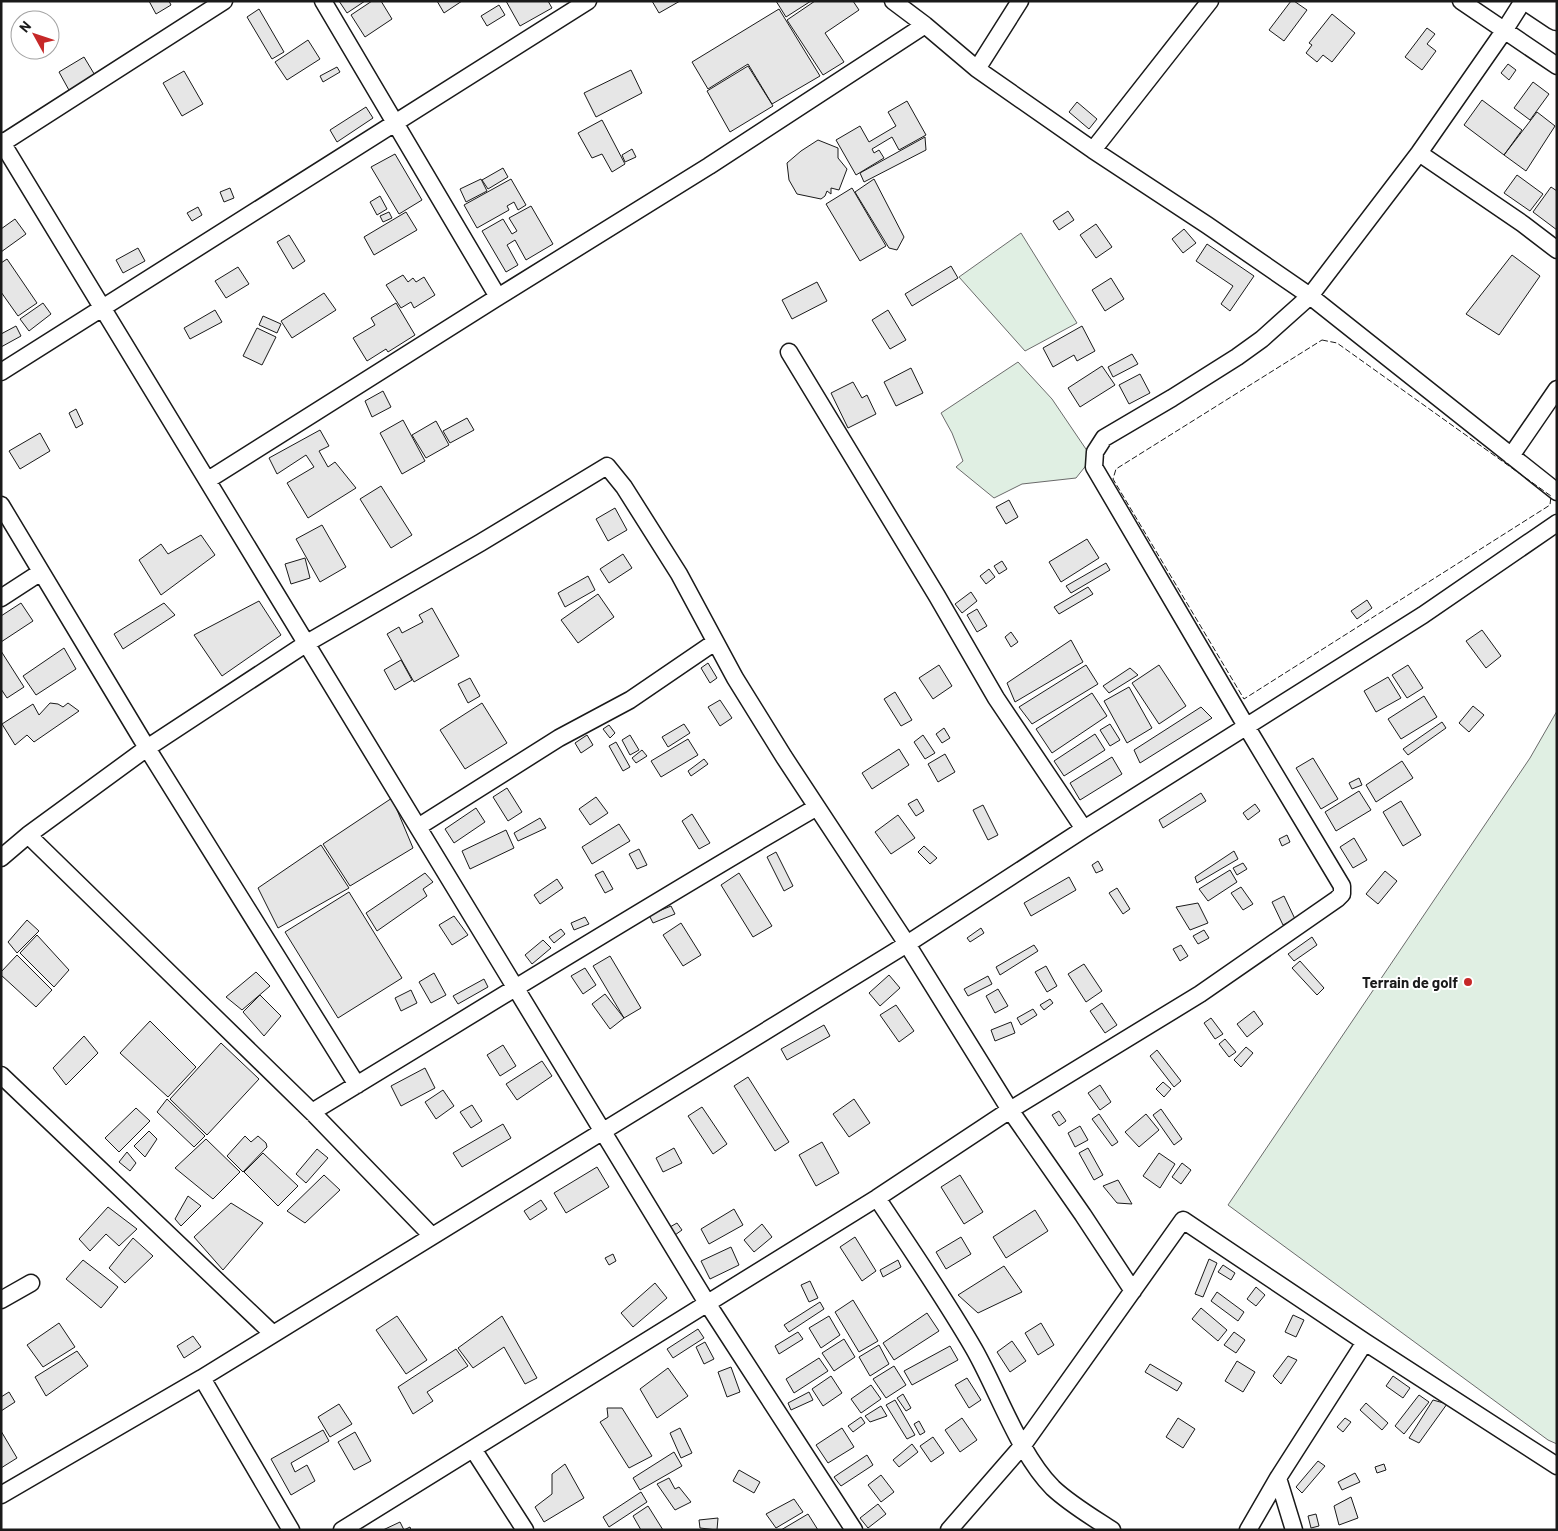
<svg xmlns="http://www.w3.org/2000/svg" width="1558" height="1531" font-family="Barlow,sans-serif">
  <rect width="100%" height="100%" fill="#fff"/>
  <!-- green -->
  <path fill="#e0efe3" stroke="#6a6a6a" d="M1021,233L1077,323L1025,351L959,277Z
    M1018,362L1052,399L1092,458L1076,478L1022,484L994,498L956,467L963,461L952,433L941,413Z
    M1557,711V1444L1548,1440L1228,1205L1530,758Z"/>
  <!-- building -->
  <path fill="#e6e6e6" stroke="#1a1a1a" d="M149,1H169L171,5L156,14Z
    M339,1H365L347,13Z
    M372,1H381L392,19L365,37L351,15Z
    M437,1H462L444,13Z
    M506,1H548L552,8L520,26Z
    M652,1H680L659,13Z
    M776,1H811L786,17Z
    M815,1H853L859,10L825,33L844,62L823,75L787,20Z
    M1291,1H1294L1307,10L1284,41L1269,30Z
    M499,5L505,15L487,26L481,16Z
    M259,9L284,52L272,59L247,17Z
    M779,9L820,76L772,104L748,64L708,89L692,62Z
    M1332,14L1355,33L1332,62L1323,55L1317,62L1306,53L1312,45L1309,43Z
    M1427,28L1435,34L1427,44L1436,51L1422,70L1405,57Z
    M308,40L320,59L287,80L275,62Z
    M84,57L96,77L70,92L59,72Z
    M1508,64L1516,70L1509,80L1501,73Z
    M748,66L773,106L730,132L707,91Z
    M337,67L340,72L323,82L320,76Z
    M631,70L642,93L596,117L584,93Z
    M184,71L203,104L182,116L163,83Z
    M1533,82L1549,94L1530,120L1514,108Z
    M1482,100L1522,130L1504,155L1464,125Z
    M907,101L926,135L899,150L892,137L872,149L874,153L879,150L884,158L856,175L836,140L860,126L869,142L896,126L888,112Z
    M1077,102L1097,119L1089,129L1069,112Z
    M366,107L373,118L337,142L330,130Z
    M1537,112L1555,126L1526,171L1504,155Z
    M602,120L625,164L612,172L602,154L592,158L578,133Z
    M925,137L926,150L864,182L860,173Z
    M818,140L838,148V158L847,169L839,190L831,188V194L827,191L825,196L821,199L797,194L789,180L787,163L801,151Z
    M632,149L636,157L625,162L622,155Z
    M395,154L422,200L399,214L371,167Z
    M503,168L508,177L488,189L482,180Z
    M1517,175L1543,194L1530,211L1504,193Z
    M481,179L487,191L466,202L460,189Z
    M511,179L526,205L518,210L514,202L507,206L509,210L477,228L464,205Z
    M874,179L904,237L897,250L889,248L855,192Z
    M1551,187L1557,191V230L1533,212Z
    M230,188L234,198L224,202L220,192Z
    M852,188L886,246L860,261L826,204Z
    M380,196L387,209L377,215L370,202Z
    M531,206L553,244L526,260L515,240L507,245L518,265L506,272L482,231L503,219L512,234L517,231L509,218Z
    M198,207L202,215L192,221L187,213Z
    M1068,211L1074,220L1059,230L1053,221Z
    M389,212L392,218L383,222L380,216Z
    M406,212L417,230L374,255L364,237Z
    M15,219L26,234L1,252V229Z
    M1096,224L1112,247L1096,258L1080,235Z
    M1184,229L1196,243L1183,253L1172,239Z
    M289,235L305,261L293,269L277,242Z
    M1207,244L1254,276L1230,311L1221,304L1233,286L1196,261Z
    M138,248L145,261L123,273L116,260Z
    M1512,255L1540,276L1499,335L1466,314Z
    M7,259L37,303L18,316L1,292V263Z
    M951,266L958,278L912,306L905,294Z
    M238,267L249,284L226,298L215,281Z
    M403,275L408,282L413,278L416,282L424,277L435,295L414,308L411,302L401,308L386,285Z
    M1111,278L1124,299L1105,311L1092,290Z
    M817,282L827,301L792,319L782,300Z
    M324,293L336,310L292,338L281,321Z
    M43,303L51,314L29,331L20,319Z
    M396,303L415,335L388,352L386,349L367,361L353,338L375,325L371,318Z
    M215,310L222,322L190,339L184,328Z
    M888,310L906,340L890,349L872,320Z
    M263,316L281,324L277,333L259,325Z
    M16,326L21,336L1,347V334Z
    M1082,326L1095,351L1077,361L1074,355L1053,367L1043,348Z
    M257,328L276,337L262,365L243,356Z
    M1132,354L1138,364L1113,377L1108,367Z
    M1102,366L1115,385L1080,407L1068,388Z
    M911,368L923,393L896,406L884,382Z
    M1140,374L1150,393L1129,404L1119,385Z
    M853,382L862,398L867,395L876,414L848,428L831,393Z
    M383,391L391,407L372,417L365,401Z
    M76,409L83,424L76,428L69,413Z
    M467,418L474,430L450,443L443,431Z
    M403,420L425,461L402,474L380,433Z
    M436,421L449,445L426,458L412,435Z
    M320,430L329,446L319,451L328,467L335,462L356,488L308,518L287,483L314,467L306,455L277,474L269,458Z
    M40,433L50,451L20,469L9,451Z
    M381,486L412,535L391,548L360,499Z
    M1009,500L1018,517L1006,524L996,507Z
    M615,508L627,530L608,541L596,519Z
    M322,525L346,567L320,582L296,539Z
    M201,535L215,555L161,595L139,560L161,544L168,554Z
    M1087,539L1099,558L1061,582L1049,562Z
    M623,554L632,568L609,583L600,569Z
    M305,558L310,578L291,584L285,564Z
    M1002,561L1007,569L999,574L994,566Z
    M1106,563L1110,570L1071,593L1066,586Z
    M989,569L995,577L986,584L980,576Z
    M588,576L595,590L565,607L558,593Z
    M1088,587L1093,594L1059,614L1054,607Z
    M971,592L977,601L962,613L955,604Z
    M598,594L614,617L578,643L561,620Z
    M1367,600L1372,608L1357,619L1351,611Z
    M259,601L281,635L222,676L194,635Z
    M21,603L33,621L1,642V616Z
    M164,603L175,615L123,649L114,634Z
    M432,608L459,656L414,682L387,634L399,627L402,633L423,622L419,615Z
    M977,609L987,626L977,632L967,615Z
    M1482,630L1501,656L1486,668L1466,641Z
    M1011,632L1018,642L1011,647L1005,637Z
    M1071,640L1083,662L1015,702L1007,683Z
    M64,648L76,669L36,695L23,676Z
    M1,651L24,687L7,698L1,689Z
    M401,660L412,680L395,690L384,670Z
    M708,663L717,678L710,683L701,668Z
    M939,665L952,686L933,699L919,678Z
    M1086,665L1098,684L1032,724L1019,707Z
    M1159,665L1186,706L1159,724L1132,683Z
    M1408,665L1423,688L1407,698L1392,675Z
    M1130,668L1138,675L1109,693L1103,686Z
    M1388,677L1401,698L1376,712L1364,691Z
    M470,678L480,696L468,703L458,684Z
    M1129,687L1152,728L1127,743L1104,701Z
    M895,692L912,720L901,726L884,699Z
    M1092,693L1107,716L1052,753L1036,729Z
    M1424,696L1437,717L1401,739L1388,719Z
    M720,700L732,718L720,726L708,707Z
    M50,703L58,704L63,707L68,703L79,711L34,742L27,735L15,745L2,724L33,704L39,715Z
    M482,703L507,743L465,769L440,730Z
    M1473,706L1484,715L1469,732L1459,723Z
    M1201,707L1212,718L1140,763L1134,750Z
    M1442,722L1446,728L1408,755L1403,749Z
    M684,724L690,733L668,747L662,737Z
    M1110,724L1120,740L1110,746L1100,730Z
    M609,725L615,733L610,738L603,729Z
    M944,728L950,738L942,743L936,734Z
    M1095,734L1105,750L1064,776L1054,761Z
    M587,735L593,745L581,753L575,743Z
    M630,735L639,750L630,755L622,740Z
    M923,735L935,753L925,759L914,742Z
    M688,739L698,755L661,777L651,761Z
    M616,742L630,767L623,771L609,746Z
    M899,749L909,765L872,789L862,773Z
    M642,750L647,756L636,763L632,758Z
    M945,754L955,772L938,782L928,764Z
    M1112,757L1122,774L1080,800L1070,783Z
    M1313,758L1338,799L1321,809L1296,768Z
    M704,759L708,764L691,776L688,771Z
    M1402,761L1413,778L1376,802L1366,785Z
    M1359,778L1362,785L1352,789L1349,783Z
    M507,788L522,812L508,821L493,797Z
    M1359,791L1371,810L1336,831L1325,812Z
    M1201,793L1206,801L1163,828L1159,820Z
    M596,797L608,813L590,825L579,809Z
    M392,798L413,848L350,886L323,844Z
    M917,799L924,811L916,816L908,804Z
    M1401,801L1421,835L1403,846L1383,812Z
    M1255,804L1260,811L1248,820L1243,813Z
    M983,805L998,835L988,840L973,810Z
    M476,808L485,822L454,843L445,829Z
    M692,814L710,843L699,849L682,821Z
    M898,815L915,838L891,854L875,832Z
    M540,818L546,828L518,841L514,833Z
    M619,824L630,841L592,864L582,847Z
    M506,830L514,848L470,869L462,851Z
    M1287,835L1290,842L1282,846L1279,839Z
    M1354,838L1367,860L1353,868L1340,847Z
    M321,845L349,888L278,928L258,888Z
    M924,846L937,858L930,864L918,852Z
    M639,849L647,865L637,869L629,854Z
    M1234,851L1238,859L1197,883L1195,877Z
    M776,852L793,886L784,891L767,857Z
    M1098,861L1103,870L1096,873L1092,865Z
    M1243,863L1247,869L1237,875L1233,868Z
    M1230,870L1237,882L1208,901L1199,889Z
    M603,871L613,889L605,893L595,875Z
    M1385,871L1397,881L1378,904L1366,894Z
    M425,873L433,882L423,889L427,896L377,931L366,913Z
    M739,873L772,926L753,937L721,885Z
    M1069,877L1076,890L1031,916L1024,903Z
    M557,879L563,888L540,904L534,895Z
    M1241,887L1253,904L1243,910L1231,893Z
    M1117,888L1130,909L1123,914L1109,893Z
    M349,892L402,978L338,1018L285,932Z
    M1284,896L1295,919L1283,925L1272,902Z
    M1198,903L1208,923L1190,930L1176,907Z
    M671,906L675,914L653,923L649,915Z
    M454,916L468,935L452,945L439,925Z
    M585,917L589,924L574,930L571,923Z
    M27,920L39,931L17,953L8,942Z
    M681,923L701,955L683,966L663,935Z
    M981,928L984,933L970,942L967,938Z
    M561,929L565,934L554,943L549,937Z
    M1204,930L1209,938L1198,944L1193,936Z
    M37,935L69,970L54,987L20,953Z
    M1312,937L1317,945L1294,961L1288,954Z
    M543,940L551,948L532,964L525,955Z
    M1034,945L1038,951L1000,975L996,967Z
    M1181,945L1188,956L1180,961L1173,949Z
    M17,955L52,990L36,1007L1,975V972Z
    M610,956L641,1008L624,1018L593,966Z
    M1300,961L1324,988L1317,995L1292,968Z
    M1084,964L1102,991L1086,1002L1068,974Z
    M1046,966L1057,986L1047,992L1035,972Z
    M585,968L596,985L583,994L571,976Z
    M256,972L270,986L242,1010L226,997Z
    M434,973L446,995L431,1003L419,982Z
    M889,975L900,988L880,1006L869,993Z
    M988,976L992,984L968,996L964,989Z
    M484,979L488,987L458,1004L453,996Z
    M998,989L1008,1006L995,1013L986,996Z
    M411,990L417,1003L401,1011L395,998Z
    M605,994L624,1018L610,1029L592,1004Z
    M260,995L281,1016L264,1036L243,1012Z
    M1050,999L1053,1003L1044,1010L1040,1005Z
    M1102,1003L1117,1025L1105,1033L1090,1011Z
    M896,1005L914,1031L899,1042L880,1015Z
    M1033,1009L1037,1015L1021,1025L1017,1018Z
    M1254,1011L1263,1024L1247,1037L1237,1024Z
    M1211,1018L1223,1034L1215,1039L1204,1023Z
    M150,1021L196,1067L168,1097L120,1053Z
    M1011,1022L1015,1033L995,1041L991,1030Z
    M824,1025L830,1036L787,1060L781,1049Z
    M84,1036L98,1053L66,1085L53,1068Z
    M1225,1039L1236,1052L1229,1057L1219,1044Z
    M221,1043L259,1079L207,1135L170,1099Z
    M503,1045L516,1066L500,1076L487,1055Z
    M1246,1047L1253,1053L1241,1067L1234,1060Z
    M1157,1050L1181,1081L1174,1087L1150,1056Z
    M542,1061L552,1076L517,1100L506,1084Z
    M425,1068L435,1088L401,1106L391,1086Z
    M748,1077L789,1142L775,1151L734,1086Z
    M1163,1082L1171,1089L1164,1097L1156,1089Z
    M1100,1085L1111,1102L1100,1110L1088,1093Z
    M443,1090L454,1106L436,1119L425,1102Z
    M167,1099L205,1136L194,1147L157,1112Z
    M854,1099L870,1123L849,1137L833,1114Z
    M472,1105L482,1121L471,1128L460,1112Z
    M702,1107L727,1144L713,1154L688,1116Z
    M136,1108L150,1121L119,1152L105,1138Z
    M1161,1109L1182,1139L1174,1145L1153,1115Z
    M1059,1111L1066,1121L1059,1126L1052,1115Z
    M1099,1114L1118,1142L1112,1146L1092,1119Z
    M1146,1114L1159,1130L1139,1147L1125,1132Z
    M503,1124L511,1138L462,1167L453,1153Z
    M1080,1126L1088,1140L1075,1147L1068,1133Z
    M149,1131L157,1139L145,1157L134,1146Z
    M245,1136L251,1142L258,1136L266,1143L267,1147L243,1172L227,1156Z
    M206,1139L240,1172L213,1199L175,1168Z
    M822,1142L839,1173L816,1186L799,1155Z
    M674,1148L682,1163L663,1172L656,1158Z
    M1088,1148L1103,1175L1094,1180L1079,1153Z
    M317,1149L328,1158L306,1183L296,1174Z
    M127,1152L136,1163L130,1171L119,1162Z
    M263,1153L298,1186L278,1206L244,1172Z
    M1159,1153L1175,1164L1160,1188L1143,1176Z
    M1182,1163L1191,1170L1181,1184L1172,1177Z
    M597,1167L609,1187L566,1213L554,1193Z
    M324,1175L340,1190L305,1223L287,1211Z
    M960,1175L983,1212L964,1224L941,1187Z
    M1118,1180L1132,1204L1117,1203L1103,1186Z
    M188,1196L201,1206L181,1226L175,1219Z
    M541,1200L547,1209L530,1220L524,1211Z
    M231,1203L263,1223L223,1270L194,1237Z
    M108,1207L137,1229L119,1246L106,1234L90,1251L79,1239Z
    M734,1209L743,1225L709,1244L701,1229Z
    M1035,1210L1048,1231L1006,1258L993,1237Z
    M677,1223L682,1230L675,1235L670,1227Z
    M762,1224L772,1237L754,1252L744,1240Z
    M855,1237L876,1271L862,1281L840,1247Z
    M961,1237L971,1254L946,1269L936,1252Z
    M133,1238L153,1256L125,1283L109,1268Z
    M731,1247L739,1265L710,1279L701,1261Z
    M613,1254L616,1261L609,1265L605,1258Z
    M1209,1259L1217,1263L1203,1297L1195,1294Z
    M83,1260L118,1287L101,1308L66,1279Z
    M898,1260L901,1267L883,1277L880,1270Z
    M1223,1265L1235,1273L1231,1280L1218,1272Z
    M1004,1266L1022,1292L978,1313L958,1295Z
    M810,1281L818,1298L809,1302L801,1285Z
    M655,1283L667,1298L633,1327L621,1313Z
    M1256,1287L1265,1295L1256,1306L1247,1299Z
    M1217,1292L1244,1312L1238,1321L1211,1301Z
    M853,1300L878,1341L859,1352L835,1312Z
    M820,1302L824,1309L789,1332L784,1325Z
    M1201,1308L1227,1330L1218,1341L1192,1319Z
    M927,1313L939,1331L894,1360L883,1343Z
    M1293,1315L1304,1320L1296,1337L1285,1332Z
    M397,1316L427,1360L406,1374L376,1330Z
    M502,1316L537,1378L525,1384L504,1347L473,1368L458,1348Z
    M829,1316L840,1335L821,1348L809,1328Z
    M59,1323L75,1347L43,1367L27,1345Z
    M1041,1323L1054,1345L1038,1355L1025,1333Z
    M698,1329L704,1338L673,1358L667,1349Z
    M798,1332L803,1339L779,1354L775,1346Z
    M1234,1332L1245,1340L1236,1353L1224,1345Z
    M193,1336L201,1347L184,1358L177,1346Z
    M844,1339L855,1357L834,1371L822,1353Z
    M1012,1341L1026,1361L1010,1372L997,1352Z
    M705,1342L714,1359L704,1364L696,1347Z
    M879,1345L889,1364L870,1376L859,1357Z
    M950,1346L958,1360L912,1385L904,1371Z
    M456,1349L468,1366L427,1392L433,1401L413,1414L398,1387Z
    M77,1351L88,1366L46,1396L35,1377Z
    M1288,1356L1297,1360L1281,1384L1273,1376Z
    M819,1358L828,1371L794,1393L786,1379Z
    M1237,1361L1255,1372L1243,1392L1225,1381Z
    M1150,1364L1182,1383L1177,1391L1145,1372Z
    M894,1366L906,1385L886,1398L873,1379Z
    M731,1367L740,1392L727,1397L718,1372Z
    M668,1368L688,1396L657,1418L640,1389Z
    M831,1376L842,1393L823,1406L812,1389Z
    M1393,1376L1410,1388L1403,1398L1386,1386Z
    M967,1378L981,1400L969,1408L955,1385Z
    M871,1385L881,1399L861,1413L851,1399Z
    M9,1392L15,1402L1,1411V1397Z
    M809,1392L813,1400L791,1410L788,1403Z
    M903,1394L911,1408L906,1411L897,1398Z
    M1419,1395L1429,1402L1404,1434L1395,1426Z
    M895,1400L915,1435L907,1439L886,1405Z
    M1433,1400L1447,1404L1419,1443L1409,1438Z
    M1366,1403L1388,1423L1382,1430L1360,1410Z
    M339,1404L352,1424L330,1437L318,1417Z
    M881,1406L887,1416L870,1422L865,1416Z
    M607,1408H622L652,1456L629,1468L600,1422L608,1417Z
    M861,1417L865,1423L853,1432L848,1426Z
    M962,1418L977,1440L960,1452L945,1430Z
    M1178,1418L1195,1429L1183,1448L1166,1437Z
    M1345,1418L1351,1422L1343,1432L1337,1427Z
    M919,1421L925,1432L920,1435L914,1424Z
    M680,1428L692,1453L681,1458L670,1433Z
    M842,1428L854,1447L828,1463L816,1445Z
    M323,1430L329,1441L291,1463L295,1472L307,1465L315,1481L291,1495L271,1459Z
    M1,1431L17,1458L1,1468Z
    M355,1432L371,1461L354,1470L338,1442Z
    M933,1437L944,1453L931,1462L920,1446Z
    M912,1444L918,1452L899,1467L893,1460Z
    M674,1452L682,1466L640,1490L633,1478Z
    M867,1455L873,1465L841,1486L834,1477Z
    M1318,1461L1325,1466L1302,1493L1296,1487Z
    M565,1464L584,1498L544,1522L535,1507L552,1494V1474Z
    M1384,1464L1386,1470L1377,1473L1375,1467Z
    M739,1470L760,1482L754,1493L733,1481Z
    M1355,1473L1360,1482L1342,1490L1338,1482Z
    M881,1475L894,1492L881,1502L868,1485Z
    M669,1478L675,1489L679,1487L691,1502L675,1510L657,1484Z
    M641,1492L647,1502L609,1527L603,1517Z
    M1351,1497L1358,1518L1339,1525L1334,1506Z
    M794,1499L803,1512L776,1528L766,1514Z
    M878,1504L886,1514L868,1528L860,1518Z
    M648,1506L663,1530H641L633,1516Z
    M808,1514L818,1530H781Z
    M1316,1514L1319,1526L1311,1528L1308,1516Z
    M718,1518L717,1530L700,1528L699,1520Z
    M400,1522L404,1530L410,1527L411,1530H383Z"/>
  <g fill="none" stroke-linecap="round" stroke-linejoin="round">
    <defs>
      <path id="minor" d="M323,1L498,297
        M893,1L925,25L977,69L1093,150L1207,225L1310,296L1557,492
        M1461,1L1557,66
        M977,69L1020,1
        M1,141L707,1303L854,1530
        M1,144L224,1
        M1093,150L1210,1
        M1419,153L1523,224L1557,250
        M789,352L937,596L996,698L1084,829
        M1,372L588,1
        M1511,456L1557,389
        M208,480L498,297L709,166L925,25
        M1,505L147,748L357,1085
        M1,598L41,572
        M418,827L559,738L630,700L715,642
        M28,835L312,1112L432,1236
        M1,858L28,835L147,748L307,643L480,543L607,466L624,487L679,574L735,678L784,757L907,944L1010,1110L1083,1215L1133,1291
        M1,1075L273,1334
        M312,1112C480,1010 647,906 817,807
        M877,1198C910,1248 944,1297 974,1349C998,1391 1019,1454 1053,1488C1070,1504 1092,1517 1112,1530
        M1,1300L31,1283
        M202,1378L291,1530
        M473,1449L525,1530
        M1278,1478L1294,1530
        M1,1495L202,1378L907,944L1084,829L1423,615L1557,523
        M342,1530L877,1198L1010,1110L1200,994L1337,899L1342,894V886L1246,726L1094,467L1095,452L1104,438L1172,398L1237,357L1262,339L1310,296L1419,153L1504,31L1523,1
        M949,1530L1023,1445L1183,1220L1365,1342L1557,1466
        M1248,1530L1278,1478L1365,1342"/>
      <path id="trunk" d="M1533,1L1557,17"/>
    </defs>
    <!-- minor casing -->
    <use href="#minor" stroke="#1a1a1a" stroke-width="19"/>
    <!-- trunk casing -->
    <use href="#trunk" stroke="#1a1a1a" stroke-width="29"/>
    <!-- minor -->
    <use href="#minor" stroke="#fff" stroke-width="16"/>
    <!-- trunk -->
    <use href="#trunk" stroke="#fff" stroke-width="26"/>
    <!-- fence -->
    <path stroke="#1a1a1a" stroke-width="1" stroke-dasharray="6 2.5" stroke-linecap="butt" d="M1322,340L1337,343L1551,496L1550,505L1244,699L1113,479L1116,469Z"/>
  </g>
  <!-- markers -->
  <circle fill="#c62828" stroke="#fff" stroke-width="2" cx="1468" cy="982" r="5"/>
  <g text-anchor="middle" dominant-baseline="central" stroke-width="4" stroke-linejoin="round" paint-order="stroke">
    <!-- poi labels -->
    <g font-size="15" font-weight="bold" fill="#1a1a1a" stroke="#fff" text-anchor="end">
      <text x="1458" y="982">Terrain de golf</text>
    </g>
  </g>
  <!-- border -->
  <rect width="1558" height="1531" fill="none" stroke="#1a1a1a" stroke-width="5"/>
  <!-- north arrow -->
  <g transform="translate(35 35) rotate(310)"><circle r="24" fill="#ffffff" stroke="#a3a3a3"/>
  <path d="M0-4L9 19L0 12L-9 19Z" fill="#c62828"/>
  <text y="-8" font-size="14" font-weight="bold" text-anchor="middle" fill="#1a1a1a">N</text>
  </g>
</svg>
